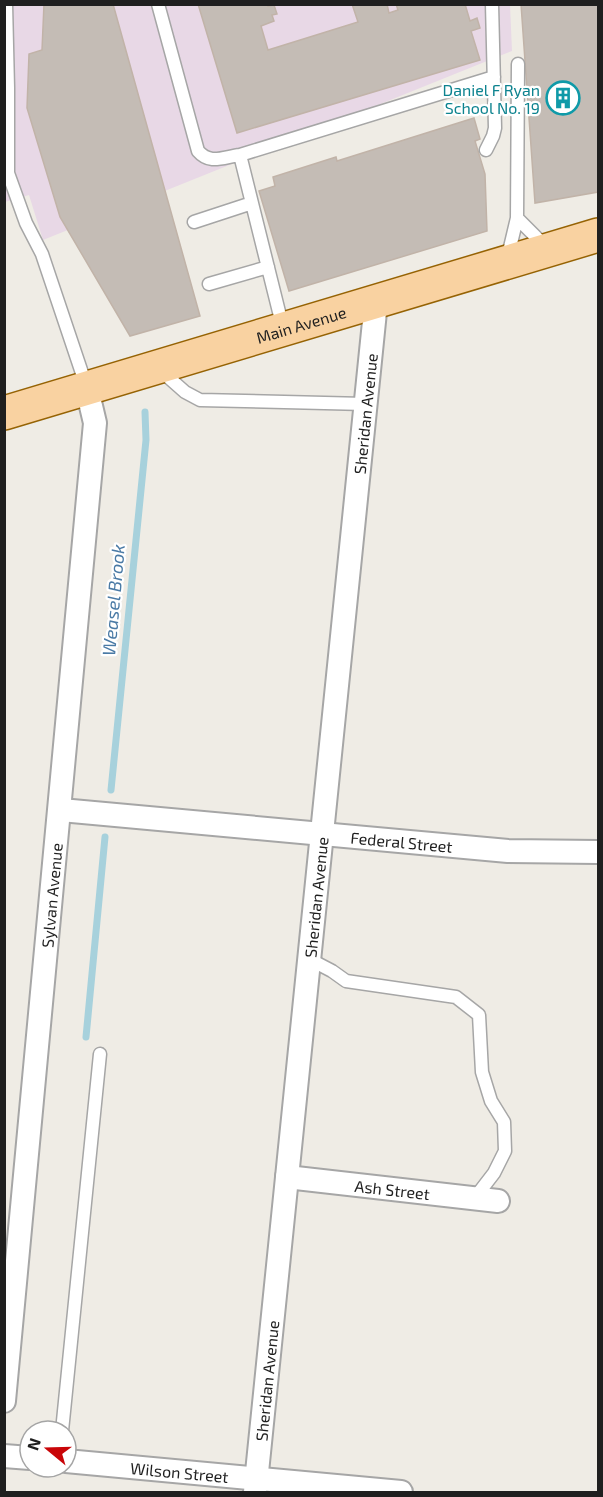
<svg xmlns="http://www.w3.org/2000/svg" width="603" height="1497" font-family="'Exo 2',sans-serif">
  <rect width="100%" height="100%" fill="#efece5"/>
  <!-- industrial -->
  <path fill="#e8d8e6" d="M5,5H510L512,51L43,240L29,195L5,202Z"/>
  <g fill="none" stroke-linecap="round" stroke-linejoin="round">
    <!-- stream -->
    <path stroke="#a7d1dc" stroke-width="7" d="M111,790L146,440L145,412
      M86,1037L105,837"/>
  </g>
  <!-- building -->
  <path fill="#c4bcb5" stroke="#c1b3a8" stroke-width="1.5" d="M44,4H113L200,316L130,336L60,217L27,108L29,54L42,50Z
    M198,4H268V6L274,5L277,14L272,15L274,21L261,26L268,50L358,22L352,4H387L389,13L398,10L396,4H465L470,21L477,18L480,28L471,31L480,60L237,133Z
    M521,4H598V192L535,203Z
    M474,118L480,139L475,141L485,174L487,231L289,291L259,191L275,186L273,177L336,157L337,161Z"/>
  <g fill="none" stroke-linecap="round" stroke-linejoin="round">
    <defs>
      <path id="lane" d="M6,4L8,88
        M158,4L198,151C210,165 223,157 240,155L494,77
        M4,88H8V173L26,223L42,254L87,388
        M486,150L493,136L495,128L492,4
        M240,155L283,328
        M517,218L546,247
        M194,222L252,203
        M507,260L517,218L518,64
        M209,284L268,267
        M159,369L185,392L200,400L365,404
        M309,959L332,971L346,981L456,997L479,1015L482,1072L491,1101L504,1122L505,1151L494,1173L474,1199
        M62,1431L100,1054"/>
      <g id="street">
        <path id="s1" d="M61,810L508,851L598,852"/>
        <path id="s2" d="M287,1177L498,1201"/>
        <path id="s3" d="M4,1401L95,423L87,389"/>
        <path d="M4,1456L30,1458"/>
        <path id="s4" d="M66,1461L401,1492"/>
        <path id="s5" d="M255,1492L376,302"/>
      </g>
      <g id="primary">
        <path id="s6" d="M4,413L598,235"/>
      </g>
    </defs>
    <!-- lane casing -->
    <use href="#lane" stroke="#a6a6a6" stroke-width="15"/>
    <!-- street casing -->
    <use href="#street" stroke="#a6a6a6" stroke-width="26"/>
    <!-- primary casing -->
    <use href="#primary" stroke="#966304" stroke-width="36"/>
    <!-- lane -->
    <use href="#lane" stroke="#fff" stroke-width="12"/>
    <!-- street -->
    <use href="#street" stroke="#fff" stroke-width="22"/>
    <!-- primary -->
    <use href="#primary" stroke="#f9d2a1" stroke-width="33"/>
  </g>
  <!-- icons -->
  <defs>
    <symbol id="building-ring" viewBox="-11 -11 22 22"><circle r="9.5" fill="#fff" stroke="#0f9aa8" stroke-width="1.5"/><path d="M-4-6H4V6H1V3H-1V6H-4ZM-2.5-4.3h1.7v1.8h-1.7ZM.8-4.3h1.7v1.8H.8ZM-2.5-1h1.7V.8h-1.7ZM.8-1h1.7V.8H.8Z" fill="#0f9aa8"/></symbol>
  </defs>
  <g fill-rule="evenodd">
    <use href="#building-ring" x="544" y="79" width="38" height="38"/>
  </g>
  <g text-anchor="middle" dominant-baseline="central" stroke-width="4.5" stroke-linejoin="round" paint-order="stroke">
    <!-- culture labels -->
    <g font-size="16" fill="#0d838f" stroke="#fff" text-anchor="end">
      <text x="540" y="89">Daniel F Ryan<tspan x="540" dy="18">School No. 19</tspan></text>
    </g>
    <!-- street labels -->
    <g font-size="16" fill="#1f1f1f" stroke="#fff">
      <text stroke="none"><textPath href="#s6" startOffset="310">Main Avenue</textPath></text>
      <text stroke="none"><textPath href="#s5" startOffset="1084">Sheridan Avenue</textPath></text>
      <text stroke="none"><textPath href="#s1" startOffset="342">Federal Street</textPath></text>
      <text stroke="none"><textPath href="#s3" startOffset="508">Sylvan Avenue</textPath></text>
      <text stroke="none"><textPath href="#s5" startOffset="598">Sheridan Avenue</textPath></text>
      <text stroke="none"><textPath href="#s2" startOffset="106">Ash Street</textPath></text>
      <text stroke="none"><textPath href="#s5" startOffset="112">Sheridan Avenue</textPath></text>
      <text stroke="none"><textPath href="#s4" startOffset="114">Wilson Street</textPath></text>
    </g>
    <!-- water labels -->
    <g font-size="18" font-style="italic" fill="#4a7aa5" stroke="#fff">
      <text transform="translate(113 600) rotate(-85)">Weasel Brook</text>
    </g>
  </g>
  <!-- border -->
  <rect width="603" height="1497" fill="none" stroke="#1f1f1f" stroke-width="12"/>
  <!-- north arrow -->
  <g transform="translate(48 1449) rotate(289)"><circle r="28" fill="#ffffff" stroke="#a5a5a5" stroke-width="1.5"/>
  <path d="M0-4.5L10 22L0 15L-10 22Z" fill="#c90508"/>
  <text y="-9" font-size="16" font-weight="bold" text-anchor="middle" fill="#1f1f1f">N</text>
  </g>
</svg>
